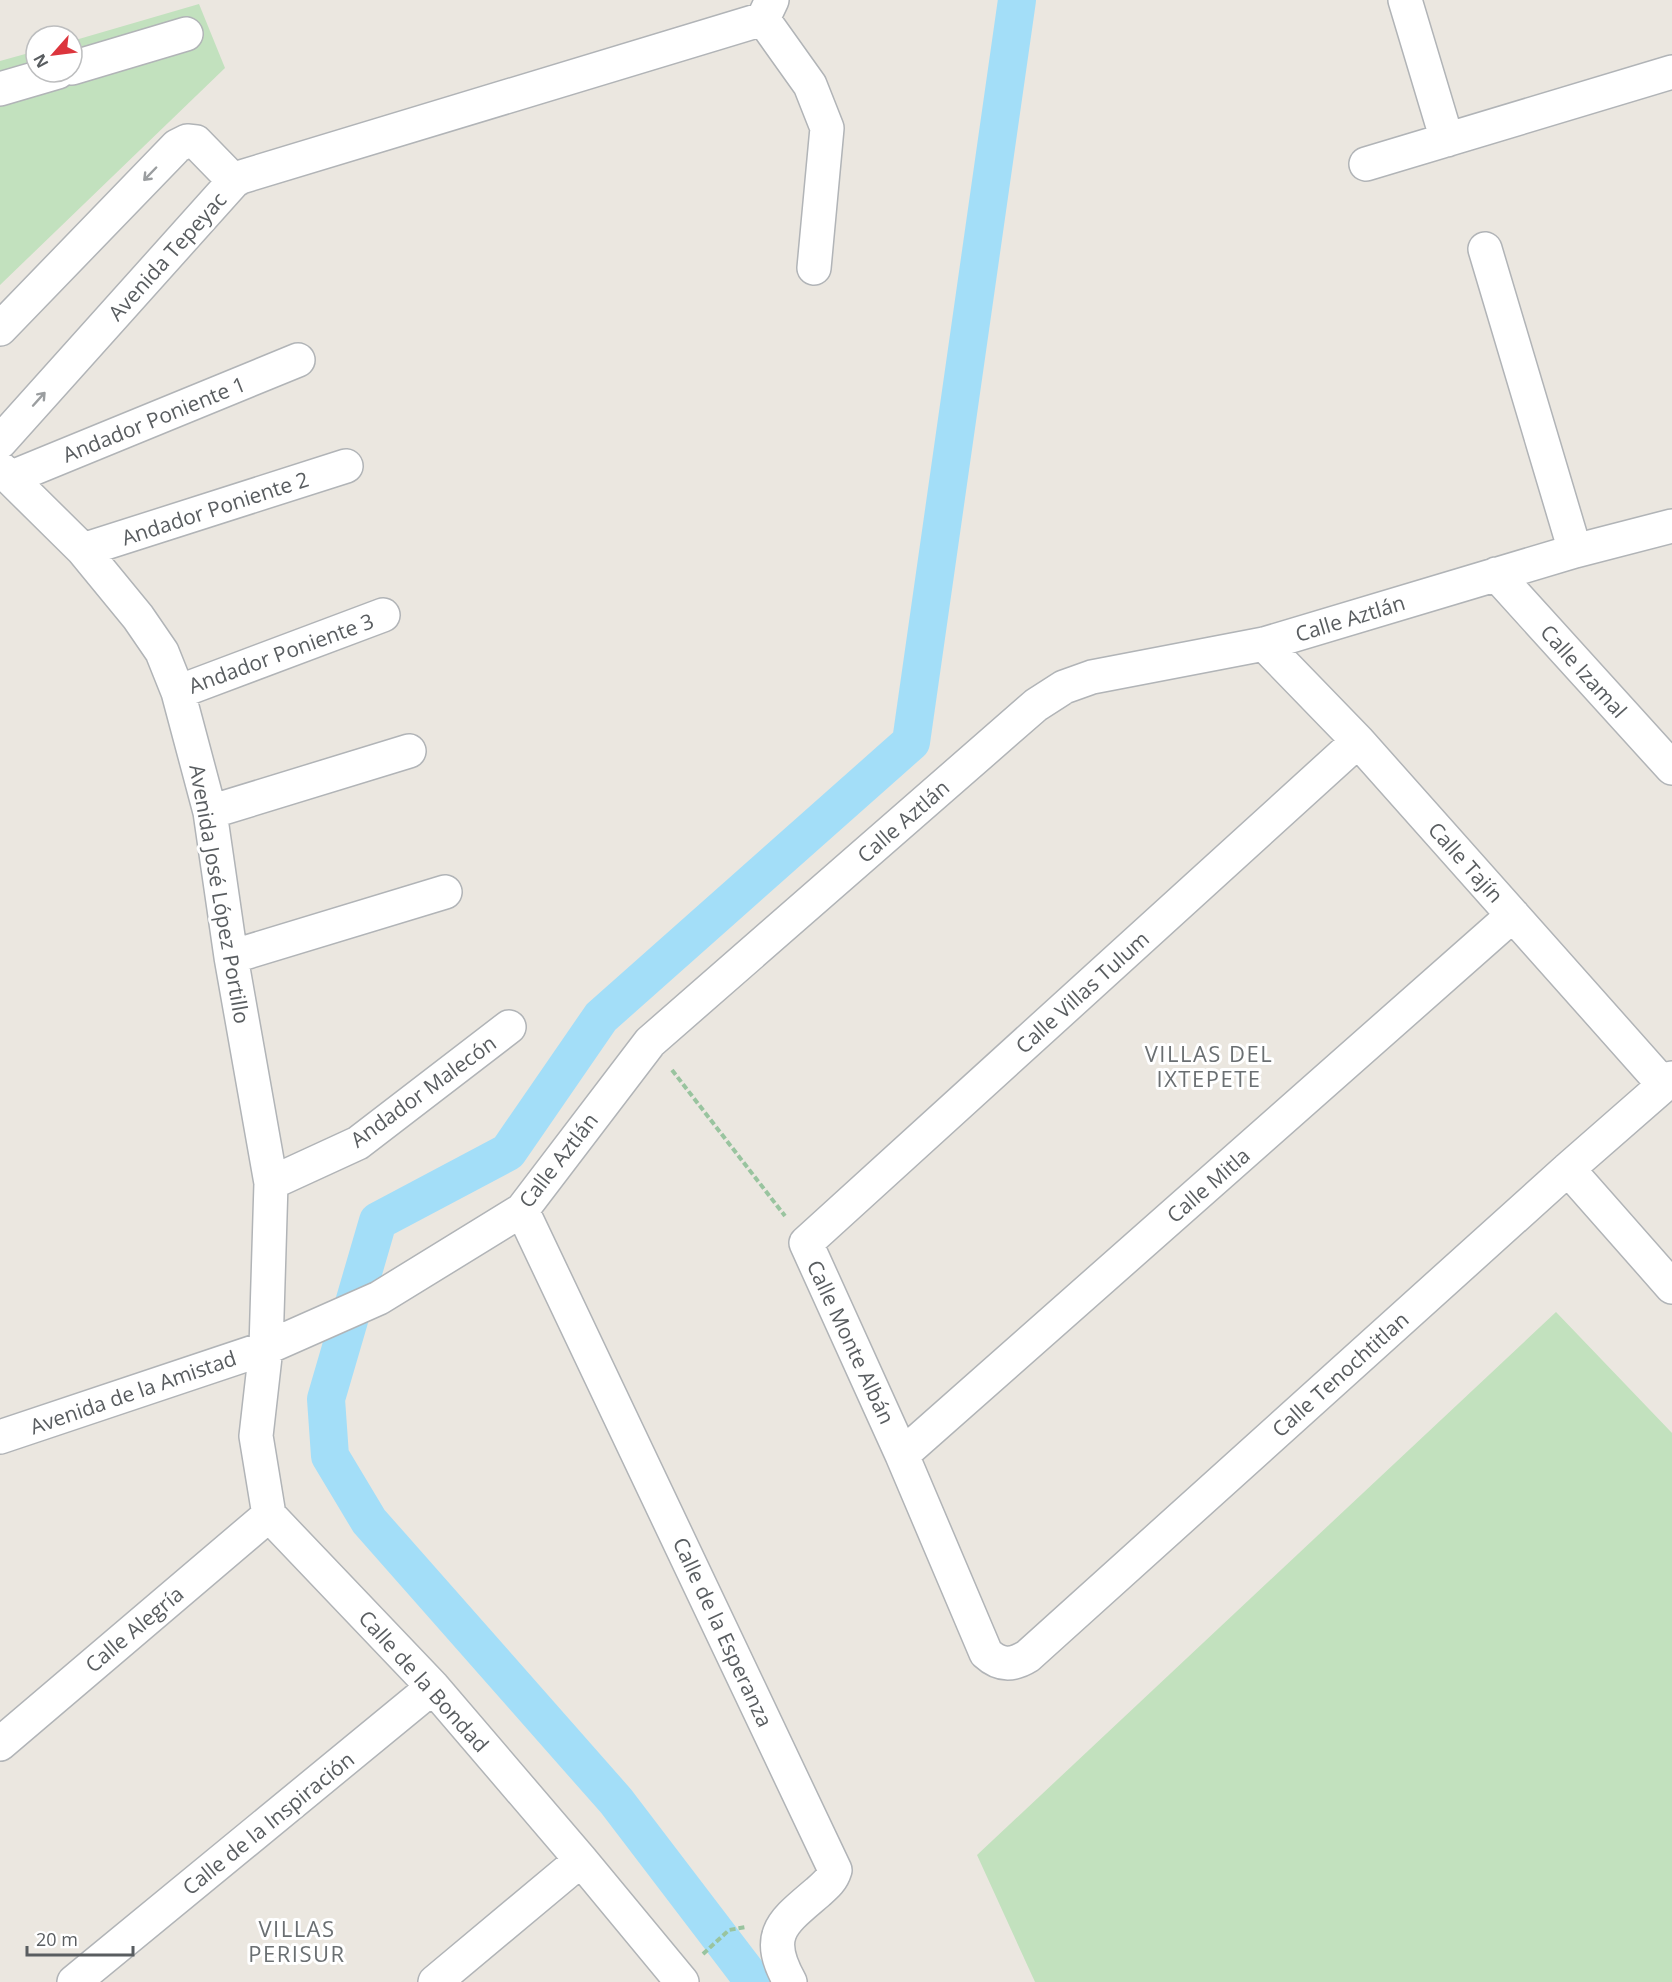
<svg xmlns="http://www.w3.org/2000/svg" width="1672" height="1982" font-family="'Open Sans',sans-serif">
  <rect width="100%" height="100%" fill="#ebe7e0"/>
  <!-- green -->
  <path fill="#c2e1be" d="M199,4L225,68L0,285V61L36,51V72H72V41Z
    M1556,1312L1672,1433V1982H1035L977,1855Z"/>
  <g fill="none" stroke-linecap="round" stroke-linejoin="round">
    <!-- canal -->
    <path stroke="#a3def8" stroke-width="38" d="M754,1982L616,1801L369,1521L330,1456L326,1399L378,1221L508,1152L601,1017L911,742L1017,0"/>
    <defs>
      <path id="minor" d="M772,0L763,19L810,85L827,128L814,268
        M1405,0L1447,140
        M72,68L186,34
        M0,89L58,72
        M1366,164L1672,72
        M234,181L241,177L763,19
        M1485,249L1575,551
        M0,329L177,146L187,141L196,142L234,181L0,442
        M0,468L83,550L138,617L162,652L178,692L210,812L231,957L271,1183L266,1348L256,1436L269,1515L433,1687L581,1860L682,1982
        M10,478L298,360
        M83,550L346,466
        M1496,574L1672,768
        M1264,644L1358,741L1664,1085
        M178,692L383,615
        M1358,741L806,1243L902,1455L986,1653C1000,1666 1012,1666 1028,1656L1568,1169L1672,1078
        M210,812L409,751
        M231,957L445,892
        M1568,1169L1672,1287
        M271,1183L358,1143L509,1027
        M522,1210L835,1870C832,1880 826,1885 818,1892C783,1922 763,1934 790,1982
        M0,1437L266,1348L379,1298L522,1210L650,1042L1036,705L1064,687L1092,677L1264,644L1575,551L1672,526
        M902,1455L1513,915
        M0,1744L269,1515
        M74,1982L433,1687
        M435,1982L581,1860"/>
    </defs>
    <!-- minor casing -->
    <use href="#minor" stroke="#b1b4b7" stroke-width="36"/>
    <!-- path -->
    <path stroke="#99c49f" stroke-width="4" stroke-dasharray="6 3" stroke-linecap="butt" d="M672,1070L785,1216
      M703,1954L729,1930L746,1927"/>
    <!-- minor -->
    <use href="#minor" stroke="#fff" stroke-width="33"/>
  </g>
  <!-- one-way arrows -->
  <defs><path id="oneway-shaft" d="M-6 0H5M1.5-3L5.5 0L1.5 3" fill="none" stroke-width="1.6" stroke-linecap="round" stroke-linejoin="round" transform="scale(1.5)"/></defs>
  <g stroke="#9b9ea0">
    <use href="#oneway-shaft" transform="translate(150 174) rotate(134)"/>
    <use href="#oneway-shaft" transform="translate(39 399) rotate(-48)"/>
  </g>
  <g text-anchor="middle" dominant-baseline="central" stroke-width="6" stroke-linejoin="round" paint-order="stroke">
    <!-- street labels -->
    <g font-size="21" fill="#595d60" stroke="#fff">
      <text transform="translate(167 256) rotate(-48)">Avenida Tepeyac</text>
      <text transform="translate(154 419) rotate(-22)">Andador Poniente 1</text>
      <text transform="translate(215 508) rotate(-18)">Andador Poniente 2</text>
      <text transform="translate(1350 618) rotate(-17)">Calle Aztlán</text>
      <text transform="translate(281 653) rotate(-20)">Andador Poniente 3</text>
      <text transform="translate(1584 671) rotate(48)">Calle Izamal</text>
      <text transform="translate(903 821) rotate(-41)">Calle Aztlán</text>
      <text transform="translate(1466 862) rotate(48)">Calle Tajín</text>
      <text transform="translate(220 894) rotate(80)">Avenida José López Portillo</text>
      <text transform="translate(1082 992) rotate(-42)">Calle Villas Tulum</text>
      <text transform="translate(423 1091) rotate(-36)">Andador Malecón</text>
      <text transform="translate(558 1160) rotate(-52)">Calle Aztlán</text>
      <text transform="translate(1208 1185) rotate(-41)">Calle Mitla</text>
      <text transform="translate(851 1342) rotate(65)">Calle Monte Albán</text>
      <text transform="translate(1340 1374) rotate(-42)">Calle Tenochtitlan</text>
      <text transform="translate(133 1392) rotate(-19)">Avenida de la Amistad</text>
      <text transform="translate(134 1629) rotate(-40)">Calle Alegría</text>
      <text transform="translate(723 1632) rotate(65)">Calle de la Esperanza</text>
      <text transform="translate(424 1681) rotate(48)">Calle de la Bondad</text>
      <text transform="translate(268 1823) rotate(-39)">Calle de la Inspiración</text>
    </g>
    <!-- neighbourhood labels -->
    <g font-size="22" letter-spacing="1.5" fill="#6a6f72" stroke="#fff">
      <text x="1209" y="1053">VILLAS DEL<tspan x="1209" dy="25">IXTEPETE</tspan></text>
      <text x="297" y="1928">VILLAS<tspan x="297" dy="25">PERISUR</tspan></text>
    </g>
  </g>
  <!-- north arrow -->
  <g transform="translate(54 54) rotate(242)"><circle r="28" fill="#ffffff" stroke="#bdbebf" stroke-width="1.5"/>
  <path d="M0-4.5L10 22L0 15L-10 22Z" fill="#dc353d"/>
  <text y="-9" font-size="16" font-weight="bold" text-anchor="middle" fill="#595d60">N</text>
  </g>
  <!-- scale -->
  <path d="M27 1946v9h106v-9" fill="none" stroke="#595d60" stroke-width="3"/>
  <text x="36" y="1946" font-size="18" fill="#595d60" stroke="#ffffff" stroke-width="4.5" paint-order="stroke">20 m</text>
</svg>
